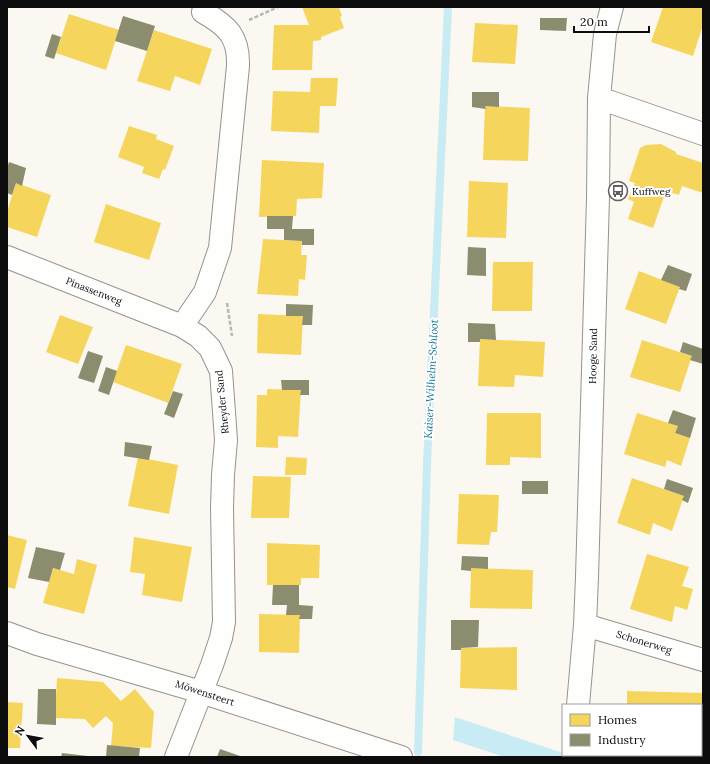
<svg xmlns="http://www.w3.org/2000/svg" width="710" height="764" font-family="Lora,serif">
  <rect width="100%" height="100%" fill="#fbf8f1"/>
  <!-- water -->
  <path fill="#c8ebf4" d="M455,717L563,753V755L574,757H504L453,740Z"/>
  <!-- homes -->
  <path fill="#f6d55c" d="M302,7H339L342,16L340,17L344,28L321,37V40L313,41L312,70H272L274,25H309Z
    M663,7H703V25L693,56L651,42Z
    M69,14L119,30L106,70L56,53Z
    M475,23L518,25L515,64L472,62Z
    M154,30L212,49L200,85L175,76L170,91L137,81Z
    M311,78H338L336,106H320L319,133L271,131L273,91L310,92Z
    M485,106L530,108L528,161L483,160Z
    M129,126L157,135L156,139L174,146L165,170L163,169L159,179L142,173L144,167L118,157Z
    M661,144L676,152V154L703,163V193L682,186L679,195L666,191L653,228L628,219L634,202L628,199L635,183L629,181L640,148L646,145Z
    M262,160L324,163L322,198L297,199L296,216L259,217Z
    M469,181L508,183L506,238L467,237Z
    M16,183L51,195L37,237L7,227V212Z
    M106,204L161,223L149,260L94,242Z
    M263,239L302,241L301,255H307L305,280L299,279L298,296L257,294Z
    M493,262H533L532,311H492Z
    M639,271L680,287L666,324L625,309Z
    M258,314L303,316L301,355L257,353Z
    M60,315L93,327L78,364L46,352Z
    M480,339L545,342L543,377L515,375L514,387L478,386Z
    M642,340L692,356L680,392L630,377Z
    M126,345L182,364L168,403L113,382Z
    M267,389L301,390L298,437L278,436V448L256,447L257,395H267Z
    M487,413H541V458L510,457V465H486Z
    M637,413L678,426L675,433L690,438L681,466L667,460L665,467L624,454Z
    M138,457L178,465L169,514L128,506Z
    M286,457L307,458L306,475H285Z
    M253,476L291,477L289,518H251Z
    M632,478L684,496L672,531L653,523L650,535L617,523Z
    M459,494L499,495L497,532H491L489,545L457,544Z
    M7,535L27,540L15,589L7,587Z
    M134,537L192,547L182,602L142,595L145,574L130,572Z
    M267,543L320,545L319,578H301V585H267Z
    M647,554L689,567L682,586L693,589L687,610L675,606L672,622L630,609Z
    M77,559L97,565L84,614L43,603L53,568L74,574Z
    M471,568L533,570L532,609L470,608Z
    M259,614L300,615L299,653L259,652Z
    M517,647V690L460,688L461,648Z
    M57,678L103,682L121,701L135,689L154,712L151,748L111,746L113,723L106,716L93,728L85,719L55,718Z
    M627,691L703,693V733H701V705H627Z
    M7,702L23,703L20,748H7Z"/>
  <!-- industry -->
  <path fill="#8c8c6e" d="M123,16L155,26L147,51L115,41Z
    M540,18H567L566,31L540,30Z
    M52,34L61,37L54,59L45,56Z
    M472,92H499V107L485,106L486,109L472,107Z
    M9,162L26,168L22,186L16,183L12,195L7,193V169Z
    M267,216H293L292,229H314V245H302V241L284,240V229H267Z
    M468,247L486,248V276L467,275Z
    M668,265L692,274L686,291L679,289L680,287L661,280Z
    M286,304L313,305L312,325H302L303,316H286Z
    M468,323L495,324L496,340L480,339V342H468Z
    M683,342L703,349V364L690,360L692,356L680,352Z
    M88,351L103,356L94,383L78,378Z
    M106,367L117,371L109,395L98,391Z
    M281,380H309V395H300L301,390H282Z
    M173,391L183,394L174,418L164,414Z
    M673,410L696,418L690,438L675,433L678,426L668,423Z
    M125,442L152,446L149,460L124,456Z
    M667,479L693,488L688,503L682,500L684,496L664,489Z
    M522,481H548V494H522Z
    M36,547L65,553L60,570L53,568L49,582L28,578Z
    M462,556L488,557V569L471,568V571L461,570Z
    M273,585H299V605L313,606L312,619H299L300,615H286L287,605H272Z
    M451,620H479L478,647L461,648V650H451Z
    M38,689H56V725L37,724Z
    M107,745L140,748L139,757H106Z
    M220,749L243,757H217Z
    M62,753L88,756V757H61Z"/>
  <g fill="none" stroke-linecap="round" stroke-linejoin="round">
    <!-- stream -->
    <path stroke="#c8ebf4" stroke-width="8" d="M418,752L427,464L448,7"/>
    <defs>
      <path id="minor" d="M599,98L703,134
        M7,257L182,326
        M585,625L703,660
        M7,633L37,644L201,692L401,757
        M578,705L585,625L587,577L598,198L599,98L605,34L612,7
        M176,757L212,665L221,638L224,622L222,508L223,475L226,440L221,371L210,348L198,336L182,326L205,292L220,248L238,66C239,37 228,26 203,12L205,7
        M574,757V755"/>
    </defs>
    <!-- minor casing -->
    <use href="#minor" stroke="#949390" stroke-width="24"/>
    <!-- path -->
    <path stroke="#b8b7b6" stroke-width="2.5" stroke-dasharray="4 2" stroke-linecap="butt" d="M249,20L278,7
      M227,303L232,336"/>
    <!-- minor -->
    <use href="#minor" stroke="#fefefd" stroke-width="22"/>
  </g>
  <!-- icons -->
  <defs>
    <symbol id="bus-ring" viewBox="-11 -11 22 22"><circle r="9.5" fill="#fff" stroke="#605f5d" stroke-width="1.5"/><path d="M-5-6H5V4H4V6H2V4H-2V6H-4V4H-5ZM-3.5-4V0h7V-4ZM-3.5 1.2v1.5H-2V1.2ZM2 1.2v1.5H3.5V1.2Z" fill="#605f5d"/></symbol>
  </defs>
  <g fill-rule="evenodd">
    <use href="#bus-ring" x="607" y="180" width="22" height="22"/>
  </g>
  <g text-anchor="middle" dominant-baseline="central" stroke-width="4" stroke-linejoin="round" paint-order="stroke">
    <!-- poi labels -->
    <g font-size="10" fill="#0d0d0d" stroke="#fff" text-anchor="start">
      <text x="632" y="191">Kuffweg</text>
    </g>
    <!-- street labels -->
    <g font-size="10" fill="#0d0d0d" stroke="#fff">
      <text transform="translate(94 291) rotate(21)">Pinassenweg</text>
      <text transform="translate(593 356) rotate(-89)">Hooge Sand</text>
      <text transform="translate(222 402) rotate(-96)">Rheyder Sand</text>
      <text transform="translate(644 642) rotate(17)">Schonerweg</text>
      <text transform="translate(205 693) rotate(18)">Möwensteert</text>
    </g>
    <!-- water labels -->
    <g font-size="11" font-style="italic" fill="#17769e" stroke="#fff">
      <text transform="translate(431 379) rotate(-87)">Kaiser-Wilhelm-Schloot</text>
    </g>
  </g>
  <!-- border -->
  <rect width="710" height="764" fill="none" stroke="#0d0d0d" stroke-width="16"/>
  <!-- legend -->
  <rect x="562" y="704" width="140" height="52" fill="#ffffff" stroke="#9e9e9e"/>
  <rect x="570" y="714" width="20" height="12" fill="#f6d55c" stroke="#9e9e9e"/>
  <text x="598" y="724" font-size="12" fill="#0d0d0d">Homes</text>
  <rect x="570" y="734" width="20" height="12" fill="#8c8c6e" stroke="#9e9e9e"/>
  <text x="598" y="744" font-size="12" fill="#0d0d0d">Industry</text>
  <!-- north arrow -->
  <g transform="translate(28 736) rotate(302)" stroke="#ffffff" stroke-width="3" paint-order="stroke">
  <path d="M0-3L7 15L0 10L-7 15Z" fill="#0d0d0d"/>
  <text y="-6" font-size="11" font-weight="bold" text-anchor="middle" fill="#0d0d0d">N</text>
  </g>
  <!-- scale -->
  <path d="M574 26v6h75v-6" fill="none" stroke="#0d0d0d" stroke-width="2"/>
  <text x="580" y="26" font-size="12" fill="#0d0d0d" stroke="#ffffff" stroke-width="3" paint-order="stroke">20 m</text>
</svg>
